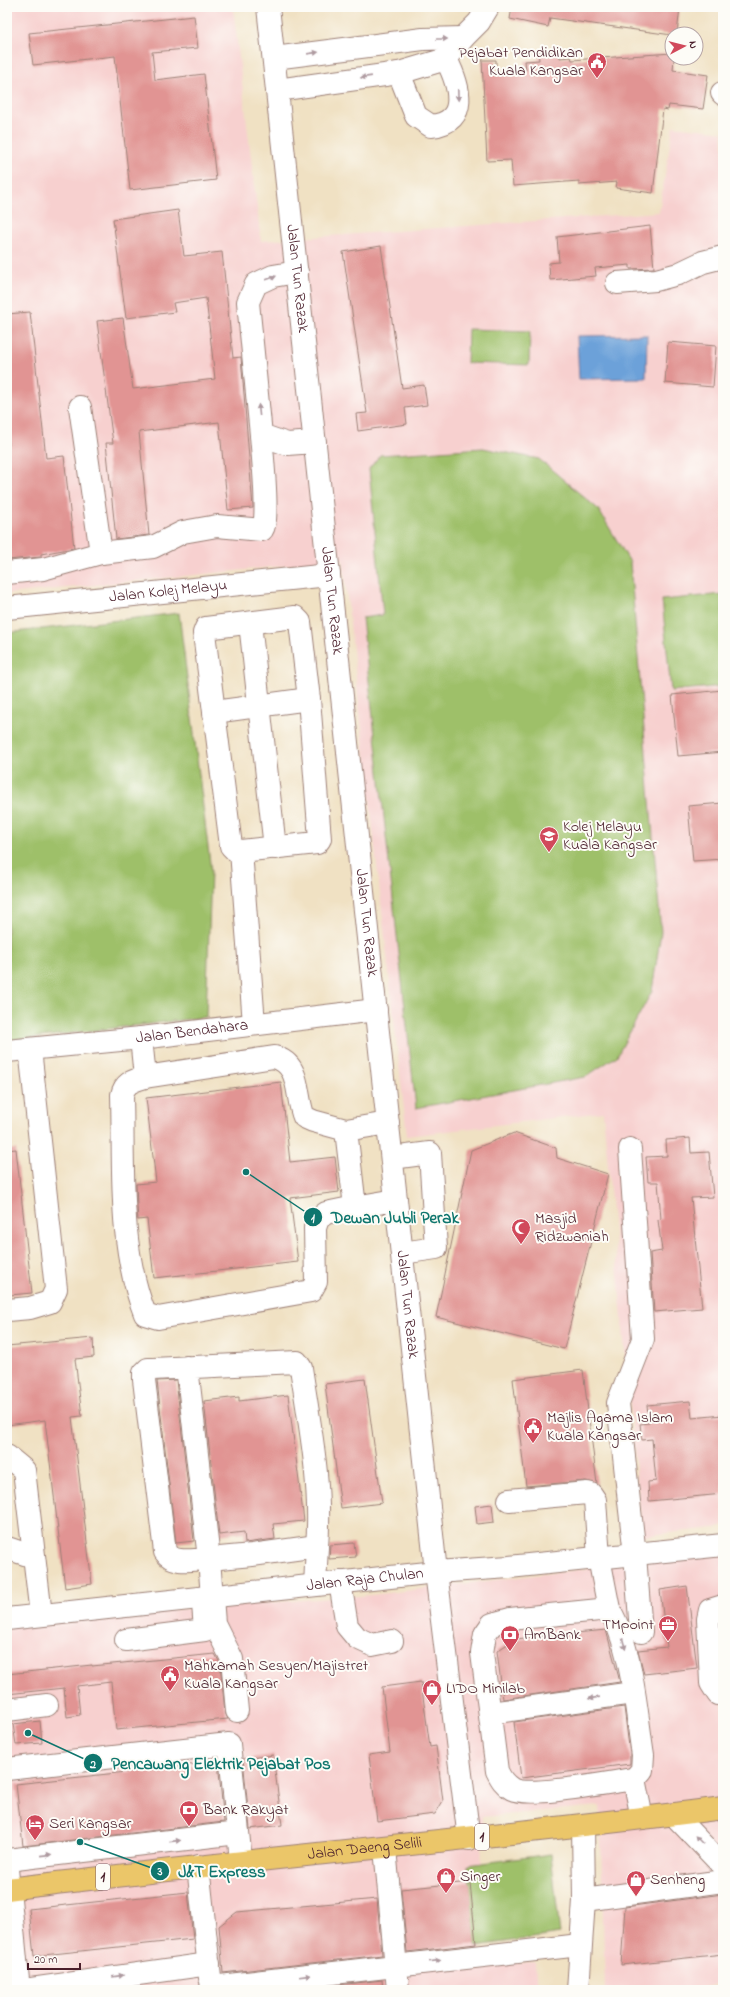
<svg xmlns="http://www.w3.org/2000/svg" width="730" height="1997" font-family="'Indie Flower',sans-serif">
  <rect width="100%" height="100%" fill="#fdfcf7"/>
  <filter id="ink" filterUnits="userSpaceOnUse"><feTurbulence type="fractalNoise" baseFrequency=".025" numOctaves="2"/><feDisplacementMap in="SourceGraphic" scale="8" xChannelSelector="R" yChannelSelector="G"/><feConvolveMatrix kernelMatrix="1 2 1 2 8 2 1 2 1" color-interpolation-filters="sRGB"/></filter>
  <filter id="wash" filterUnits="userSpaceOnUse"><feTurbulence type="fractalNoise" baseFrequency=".012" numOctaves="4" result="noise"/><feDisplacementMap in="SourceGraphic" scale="16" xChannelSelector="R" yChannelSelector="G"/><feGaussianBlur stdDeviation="0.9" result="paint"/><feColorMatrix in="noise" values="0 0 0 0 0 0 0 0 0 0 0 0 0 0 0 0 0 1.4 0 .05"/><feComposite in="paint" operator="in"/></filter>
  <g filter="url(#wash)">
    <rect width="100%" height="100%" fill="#f0e1c3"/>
    <!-- built -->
    <path fill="#f7d0cf" d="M7,7H233L261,241L659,212L673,126L723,132V1527L642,1536L603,1112L407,1136L343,560L7,594Z
      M723,1552V1984L684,1990H605L600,1806L482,1817L480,1964L535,1962L537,1990H7V1622L372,1595Z"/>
    <!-- green -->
    <path fill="#9ec069" stroke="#74704a" d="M468,329L530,331L529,365L467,363Z
      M483,448L539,459L598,509L630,562L661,932L652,991L617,1056L585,1077L416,1108L362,618L383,615L369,469L380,455Z
      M723,594V686L671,691L662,600Z
      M179,613L211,871L206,1017L7,1041V633Z
      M551,1854L560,1934L476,1946L468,1865Z"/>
    <!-- water -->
    <path fill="#6ca1d9" stroke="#5b6082" d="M647,335L646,378L579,379L577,336Z"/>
    <g id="blocks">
      <!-- building -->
      <path fill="#e19493" d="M512,7H680L677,34L672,35L550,18L548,27L510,19Z
        M194,16L198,48L152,52L155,80L204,74L216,180L130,190L115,56L33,65L29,33Z
        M559,51L560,58L571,57L572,60L672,53V58H674L673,70L708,75L703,109L669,105L668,110L663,109L653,193L616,188L617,182L579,185V181L513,186L511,160L487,161L482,60H496V73L526,70L525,61L539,60L538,52Z
        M178,210L184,256L222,252L233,358L241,357L253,508L228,510L219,422L139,432L149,535L116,539L106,443H113L97,321L123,318L133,389L215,379L206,298L173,303L175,312L126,318L113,219Z
        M650,226L654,268L630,269V265L595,268L596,276L550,280L549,263L559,262L557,237Z
        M381,246L402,388L424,385L427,405L405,408L407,424L358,431L356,414L367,413L343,252Z
        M30,312L46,458L64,456L74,548L41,554V557L7,560V445H9L7,426V314Z
        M668,342L716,346L713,387L665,383Z
        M723,690V752L678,756L672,695Z
        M723,803V859L693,861L688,806Z
        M281,1082L290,1162L335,1157L339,1192L290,1198L298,1262L154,1278L147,1219L138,1220L137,1205L136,1184L156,1182L146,1098Z
        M514,1133L556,1148L557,1158L608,1174L564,1349L436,1317L471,1150Z
        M690,1138L691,1153L709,1152L713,1197L691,1198L702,1308L654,1312L650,1253L662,1251L658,1220L661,1219L658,1182H648L646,1157L667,1156L666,1140Z
        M16,1149L32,1293L10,1295L7,1270V1150Z
        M93,1338L94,1357L75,1359L82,1416L72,1417L92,1584L65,1588L45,1420L7,1425V1346Z
        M583,1370L597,1484L586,1481L526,1486L513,1379Z
        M365,1379L382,1503L341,1508L325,1384Z
        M176,1380L194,1541L176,1543L157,1381Z
        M288,1395L304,1521L273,1524L275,1539L245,1543L244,1532L219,1535L204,1401L239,1397V1401Z
        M690,1401L692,1418L723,1415V1494L649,1501L648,1482L656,1481L652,1439L642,1440L640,1424L649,1423L647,1405Z
        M492,1504L494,1522L477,1524L475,1506Z
        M354,1543L356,1557L329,1559L330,1545Z
        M687,1586L697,1668L644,1674L638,1650L667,1647L660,1590Z
        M606,1630L620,1682L503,1699L497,1651L515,1639Z
        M215,1654L220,1663L225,1712L228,1719L116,1730L111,1682L77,1686L80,1715L67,1717L64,1688L7,1694V1674L92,1665V1666Z
        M421,1682L430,1747L436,1746L443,1801L435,1814L377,1821L369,1755L390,1752L382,1687Z
        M624,1707L630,1755V1764L521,1778L514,1722Z
        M40,1721L42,1743L16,1745L13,1724Z
        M273,1755L282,1825L250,1829L243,1759Z
        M218,1762L224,1822L23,1846L16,1784Z
        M470,1882L476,1944L407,1952L401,1889Z
        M188,1892L193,1939L34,1956L29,1909Z
        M723,1894V1954L621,1965L625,1907Z
        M377,1899L382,1955L223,1973L219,1926L237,1912Z
        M382,1980L383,1990H295Z"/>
    </g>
  </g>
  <g filter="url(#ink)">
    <use href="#blocks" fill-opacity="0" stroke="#9d8077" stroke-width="1"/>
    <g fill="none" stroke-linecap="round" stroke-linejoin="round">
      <defs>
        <g id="minor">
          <path id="s1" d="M268,7L436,1572L469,1839"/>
          <path d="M463,38L479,22L488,7"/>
          <path d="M274,58L423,39L463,38L446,59L399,73L277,90"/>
          <path d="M399,73L416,116L431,126C471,122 459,84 446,59"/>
          <path d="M722,93L723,94"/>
          <path d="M297,272L273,276L256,284L248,302L261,435L287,444L315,442"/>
          <path d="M617,283L656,280L678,274L703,262L723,257"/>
          <path d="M80,407L101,553"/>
          <path d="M7,573L43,569L101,553L153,547L183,532L217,526L262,530C270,524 262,449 261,435"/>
          <path id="s2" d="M7,608L329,575"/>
          <path d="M250,623L275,848"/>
          <path d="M214,712L309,699"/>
          <path d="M241,851L317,843L320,839L309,699L300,622L295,617L206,628L204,633L231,846L235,850L241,851L254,1024"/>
          <path d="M141,1038L145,1077L274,1057C302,1064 295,1096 304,1117L313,1121L346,1130"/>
          <path id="s3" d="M7,1051L141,1038L376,1010"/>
          <path d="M145,1077C133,1081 125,1082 122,1095C124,1168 118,1245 145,1314L158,1318L311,1291L316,1282L315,1228L318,1219L326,1213L355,1207"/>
          <path d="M388,1123L346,1130L355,1207L396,1200"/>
          <path d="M630,1149L643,1339L618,1403L635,1555L641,1632"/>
          <path d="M392,1158L430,1153L436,1248L402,1253"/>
          <path d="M7,1310L30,1308L50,1302L56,1289L30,1049"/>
          <path d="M187,1367L209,1559C195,1559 174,1565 165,1552L144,1380V1373L148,1369H153L297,1362L301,1368C310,1427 322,1486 317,1546"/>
          <path d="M7,1456L24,1470L41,1615"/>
          <path d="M509,1500L587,1493L591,1494L595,1500L599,1558L609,1609L510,1619L492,1624L485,1634L482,1653L497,1771C501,1779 504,1784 512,1789C530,1798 611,1782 634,1779L642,1818"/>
          <path d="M7,1548L34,1557"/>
          <path d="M340,1582L347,1626L357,1638L372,1645L392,1641"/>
          <path d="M723,1606L710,1610L708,1619L711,1683L718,1694L723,1693"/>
          <path d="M609,1609C632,1646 636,1711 643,1755L642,1770L634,1779"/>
          <path id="s4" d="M7,1619L436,1572L509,1567L723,1545"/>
          <path d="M126,1640L205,1630L203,1604"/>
          <path d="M7,1710L47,1705"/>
          <path d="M237,1711L232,1659L214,1623L209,1559L252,1555L317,1546L315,1585"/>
          <path d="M490,1713L633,1693"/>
          <path d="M7,1769L229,1744L241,1861"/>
          <path d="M674,1815L723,1866"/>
          <path d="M385,1848L398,1990"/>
          <path d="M7,1860L238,1833"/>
          <path d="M198,1866L210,1978"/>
          <path d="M7,1869L19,1990"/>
          <path d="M584,1900L723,1881"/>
          <path d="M211,1987L580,1945"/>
          <path d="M24,1990L209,1964"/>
          <path d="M578,1990L584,1900L583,1825"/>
        </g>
        <g id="highway">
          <path id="s5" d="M7,1889C245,1859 485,1839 723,1808"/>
        </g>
      </defs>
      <!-- minor casing -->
      <use href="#minor" stroke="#9d8077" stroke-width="24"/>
      <!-- highway casing -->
      <use href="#highway" stroke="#9d8077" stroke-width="24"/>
      <!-- minor -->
      <use href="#minor" stroke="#fff" stroke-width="22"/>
      <!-- highway -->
      <use href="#highway" stroke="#ebc669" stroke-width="22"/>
    </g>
    <!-- one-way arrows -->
    <defs><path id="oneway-solid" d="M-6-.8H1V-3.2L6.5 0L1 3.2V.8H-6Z"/></defs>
    <g fill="#ae9aa0">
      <use href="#oneway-solid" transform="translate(442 39)"/>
      <use href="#oneway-solid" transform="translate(313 53) rotate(-8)"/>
      <use href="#oneway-solid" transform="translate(366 77) rotate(172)"/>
      <use href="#oneway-solid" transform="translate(458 95) rotate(88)"/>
      <use href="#oneway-solid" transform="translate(271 278) rotate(-20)"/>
      <use href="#oneway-solid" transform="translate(259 410) rotate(-96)"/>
      <use href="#oneway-solid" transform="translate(624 1644) rotate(75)"/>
      <use href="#oneway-solid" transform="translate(594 1698) rotate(172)"/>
      <use href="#oneway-solid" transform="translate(699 1840) rotate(-134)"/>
      <use href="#oneway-solid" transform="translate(175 1841) rotate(-6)"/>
      <use href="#oneway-solid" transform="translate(46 1855) rotate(-6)"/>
      <use href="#oneway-solid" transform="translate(435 1961) rotate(-7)"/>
      <use href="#oneway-solid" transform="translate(118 1976) rotate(-8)"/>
      <use href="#oneway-solid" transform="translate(305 1976) rotate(-7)"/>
    </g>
  </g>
  <!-- icons -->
  <defs>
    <symbol id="civic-pin" viewBox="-11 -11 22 30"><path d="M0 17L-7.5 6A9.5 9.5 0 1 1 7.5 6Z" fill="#d1495b" stroke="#fdfcf7"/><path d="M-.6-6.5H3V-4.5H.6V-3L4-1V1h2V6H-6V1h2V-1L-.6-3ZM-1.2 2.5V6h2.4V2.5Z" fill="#fff"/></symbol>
    <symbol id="school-pin" viewBox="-11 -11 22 30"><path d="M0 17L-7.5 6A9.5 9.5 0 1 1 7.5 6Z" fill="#d1495b" stroke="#fdfcf7"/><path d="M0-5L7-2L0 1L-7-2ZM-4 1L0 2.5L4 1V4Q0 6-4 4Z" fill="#fff"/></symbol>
    <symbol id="mosque-pin" viewBox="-11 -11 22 30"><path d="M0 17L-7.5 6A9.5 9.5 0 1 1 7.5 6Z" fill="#d1495b" stroke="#fdfcf7"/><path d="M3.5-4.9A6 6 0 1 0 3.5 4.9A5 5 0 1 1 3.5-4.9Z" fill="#fff"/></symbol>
    <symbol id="office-pin" viewBox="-11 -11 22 30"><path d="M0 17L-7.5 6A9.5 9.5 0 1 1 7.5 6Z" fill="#d1495b" stroke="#fdfcf7"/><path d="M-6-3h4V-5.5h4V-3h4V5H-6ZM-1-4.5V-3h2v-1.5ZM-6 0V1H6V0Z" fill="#fff"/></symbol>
    <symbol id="bank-pin" viewBox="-11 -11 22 30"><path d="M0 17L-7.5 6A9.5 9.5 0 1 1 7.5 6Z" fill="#d1495b" stroke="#fdfcf7"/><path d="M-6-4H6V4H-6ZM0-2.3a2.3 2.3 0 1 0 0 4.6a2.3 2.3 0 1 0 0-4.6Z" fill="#fff"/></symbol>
    <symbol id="shop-pin" viewBox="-11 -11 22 30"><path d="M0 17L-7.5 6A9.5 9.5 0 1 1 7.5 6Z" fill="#d1495b" stroke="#fdfcf7"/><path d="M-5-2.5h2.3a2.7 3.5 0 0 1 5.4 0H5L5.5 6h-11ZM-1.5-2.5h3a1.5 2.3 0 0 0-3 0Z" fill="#fff"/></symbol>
    <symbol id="hotel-pin" viewBox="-11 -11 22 30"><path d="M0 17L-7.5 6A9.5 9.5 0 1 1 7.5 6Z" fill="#d1495b" stroke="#fdfcf7"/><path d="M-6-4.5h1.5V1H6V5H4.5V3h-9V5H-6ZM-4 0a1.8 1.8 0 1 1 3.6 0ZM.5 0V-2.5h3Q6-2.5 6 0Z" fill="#fff"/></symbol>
  </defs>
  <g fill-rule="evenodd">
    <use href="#civic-pin" x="586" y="51" width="22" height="30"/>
    <use href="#school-pin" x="538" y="825" width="22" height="30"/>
    <use href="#mosque-pin" x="510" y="1217" width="22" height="30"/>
    <use href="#civic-pin" x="522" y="1416" width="22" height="30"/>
    <use href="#office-pin" x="657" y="1614" width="22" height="30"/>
    <use href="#bank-pin" x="499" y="1624" width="22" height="30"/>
    <use href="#civic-pin" x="159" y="1664" width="22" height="30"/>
    <use href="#shop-pin" x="421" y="1678" width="22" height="30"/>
    <use href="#bank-pin" x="178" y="1799" width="22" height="30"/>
    <use href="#hotel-pin" x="24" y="1813" width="22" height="30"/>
    <use href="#shop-pin" x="435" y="1866" width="22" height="30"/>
    <use href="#shop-pin" x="625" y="1869" width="22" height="30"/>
  </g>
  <g text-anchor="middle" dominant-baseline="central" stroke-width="4" stroke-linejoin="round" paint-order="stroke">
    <!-- shield labels -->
    <g fill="#fdfcf7" stroke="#806168" stroke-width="1">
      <rect x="475" y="1824" width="14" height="26" rx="3"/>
      <rect x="96" y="1864" width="14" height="26" rx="3"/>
    </g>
    <g font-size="15" font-weight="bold" fill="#4a1f2b">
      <text x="482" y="1837">1</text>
      <text x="103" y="1877">1</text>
    </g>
    <!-- poi labels -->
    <g font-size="16" fill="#4a1f2b" stroke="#fdfcf7" text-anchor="start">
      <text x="583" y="53" text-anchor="end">Pejabat Pendidikan<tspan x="583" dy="18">Kuala Kangsar</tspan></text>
      <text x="563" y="827">Kolej Melayu<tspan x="563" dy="18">Kuala Kangsar</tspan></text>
      <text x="535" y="1219">Masjid<tspan x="535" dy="18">Ridzwaniah</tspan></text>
      <text x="547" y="1418">Majlis Agama Islam<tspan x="547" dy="18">Kuala Kangsar</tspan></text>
      <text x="654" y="1625" text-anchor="end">TMpoint</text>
      <text x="524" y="1635">AmBank</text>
      <text x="184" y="1666">Mahkamah Sesyen/Majistret<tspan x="184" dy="18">Kuala Kangsar</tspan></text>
      <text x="446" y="1689">LIDO Minilab</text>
      <text x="203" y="1810">Bank Rakyat</text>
      <text x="49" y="1824">Seri Kangsar</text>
      <text x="460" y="1877">Singer</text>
      <text x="650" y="1880">Senheng</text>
    </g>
    <!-- street labels -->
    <g font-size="16" fill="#4a1f2b" stroke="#fdfcf7">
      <text stroke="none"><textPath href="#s1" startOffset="273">Jalan Tun Razak</textPath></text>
      <text stroke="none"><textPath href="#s2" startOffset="162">Jalan Kolej Melayu</textPath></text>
      <text stroke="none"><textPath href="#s1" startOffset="597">Jalan Tun Razak</textPath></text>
      <text stroke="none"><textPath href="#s1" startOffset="921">Jalan Tun Razak</textPath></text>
      <text stroke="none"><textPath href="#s3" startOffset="186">Jalan Bendahara</textPath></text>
      <text stroke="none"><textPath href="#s1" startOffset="1305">Jalan Tun Razak</textPath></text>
      <text stroke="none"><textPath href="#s4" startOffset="360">Jalan Raja Chulan</textPath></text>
      <text stroke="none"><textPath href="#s5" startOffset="360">Jalan Daeng Selili</textPath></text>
    </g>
  </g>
  <!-- callouts -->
  <path fill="none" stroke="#0f766e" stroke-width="1.5" d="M246 1172L313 1217M28 1733L93 1763M80 1842L160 1871"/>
  <g fill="#0f766e" stroke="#fdfcf7" stroke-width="1.5">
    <circle cx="246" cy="1172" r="4"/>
    <circle cx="28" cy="1733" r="4"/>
    <circle cx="80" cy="1842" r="4"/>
    <circle cx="313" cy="1217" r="10"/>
    <circle cx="93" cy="1763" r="10"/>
    <circle cx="160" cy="1871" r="10"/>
  </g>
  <g font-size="12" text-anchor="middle" font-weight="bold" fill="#fff">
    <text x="313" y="1222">1</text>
    <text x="93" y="1768">2</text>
    <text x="160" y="1875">3</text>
  </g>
  <g font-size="17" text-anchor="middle" font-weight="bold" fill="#0f766e" stroke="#fdfcf7" stroke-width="4" stroke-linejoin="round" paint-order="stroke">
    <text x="395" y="1223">Dewan Jubli Perak</text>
    <text x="221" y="1769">Pencawang Elektrik Pejabat Pos</text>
    <text x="222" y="1877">J&amp;T Express</text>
  </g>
  <!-- margin -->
  <rect width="730" height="1997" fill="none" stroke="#fdfcf7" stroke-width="24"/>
  <!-- north arrow -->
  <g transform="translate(684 46) rotate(83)"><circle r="19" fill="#fdfcf7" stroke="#b5a4a5"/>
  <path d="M0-3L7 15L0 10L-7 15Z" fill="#d1495b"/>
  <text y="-6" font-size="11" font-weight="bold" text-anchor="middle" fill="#4a1f2b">N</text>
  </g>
  <!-- scale -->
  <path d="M28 1963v6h52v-6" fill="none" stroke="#4a1f2b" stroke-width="2"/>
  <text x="34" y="1963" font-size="12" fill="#4a1f2b" stroke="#fdfcf7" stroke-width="3" paint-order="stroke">20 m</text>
</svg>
